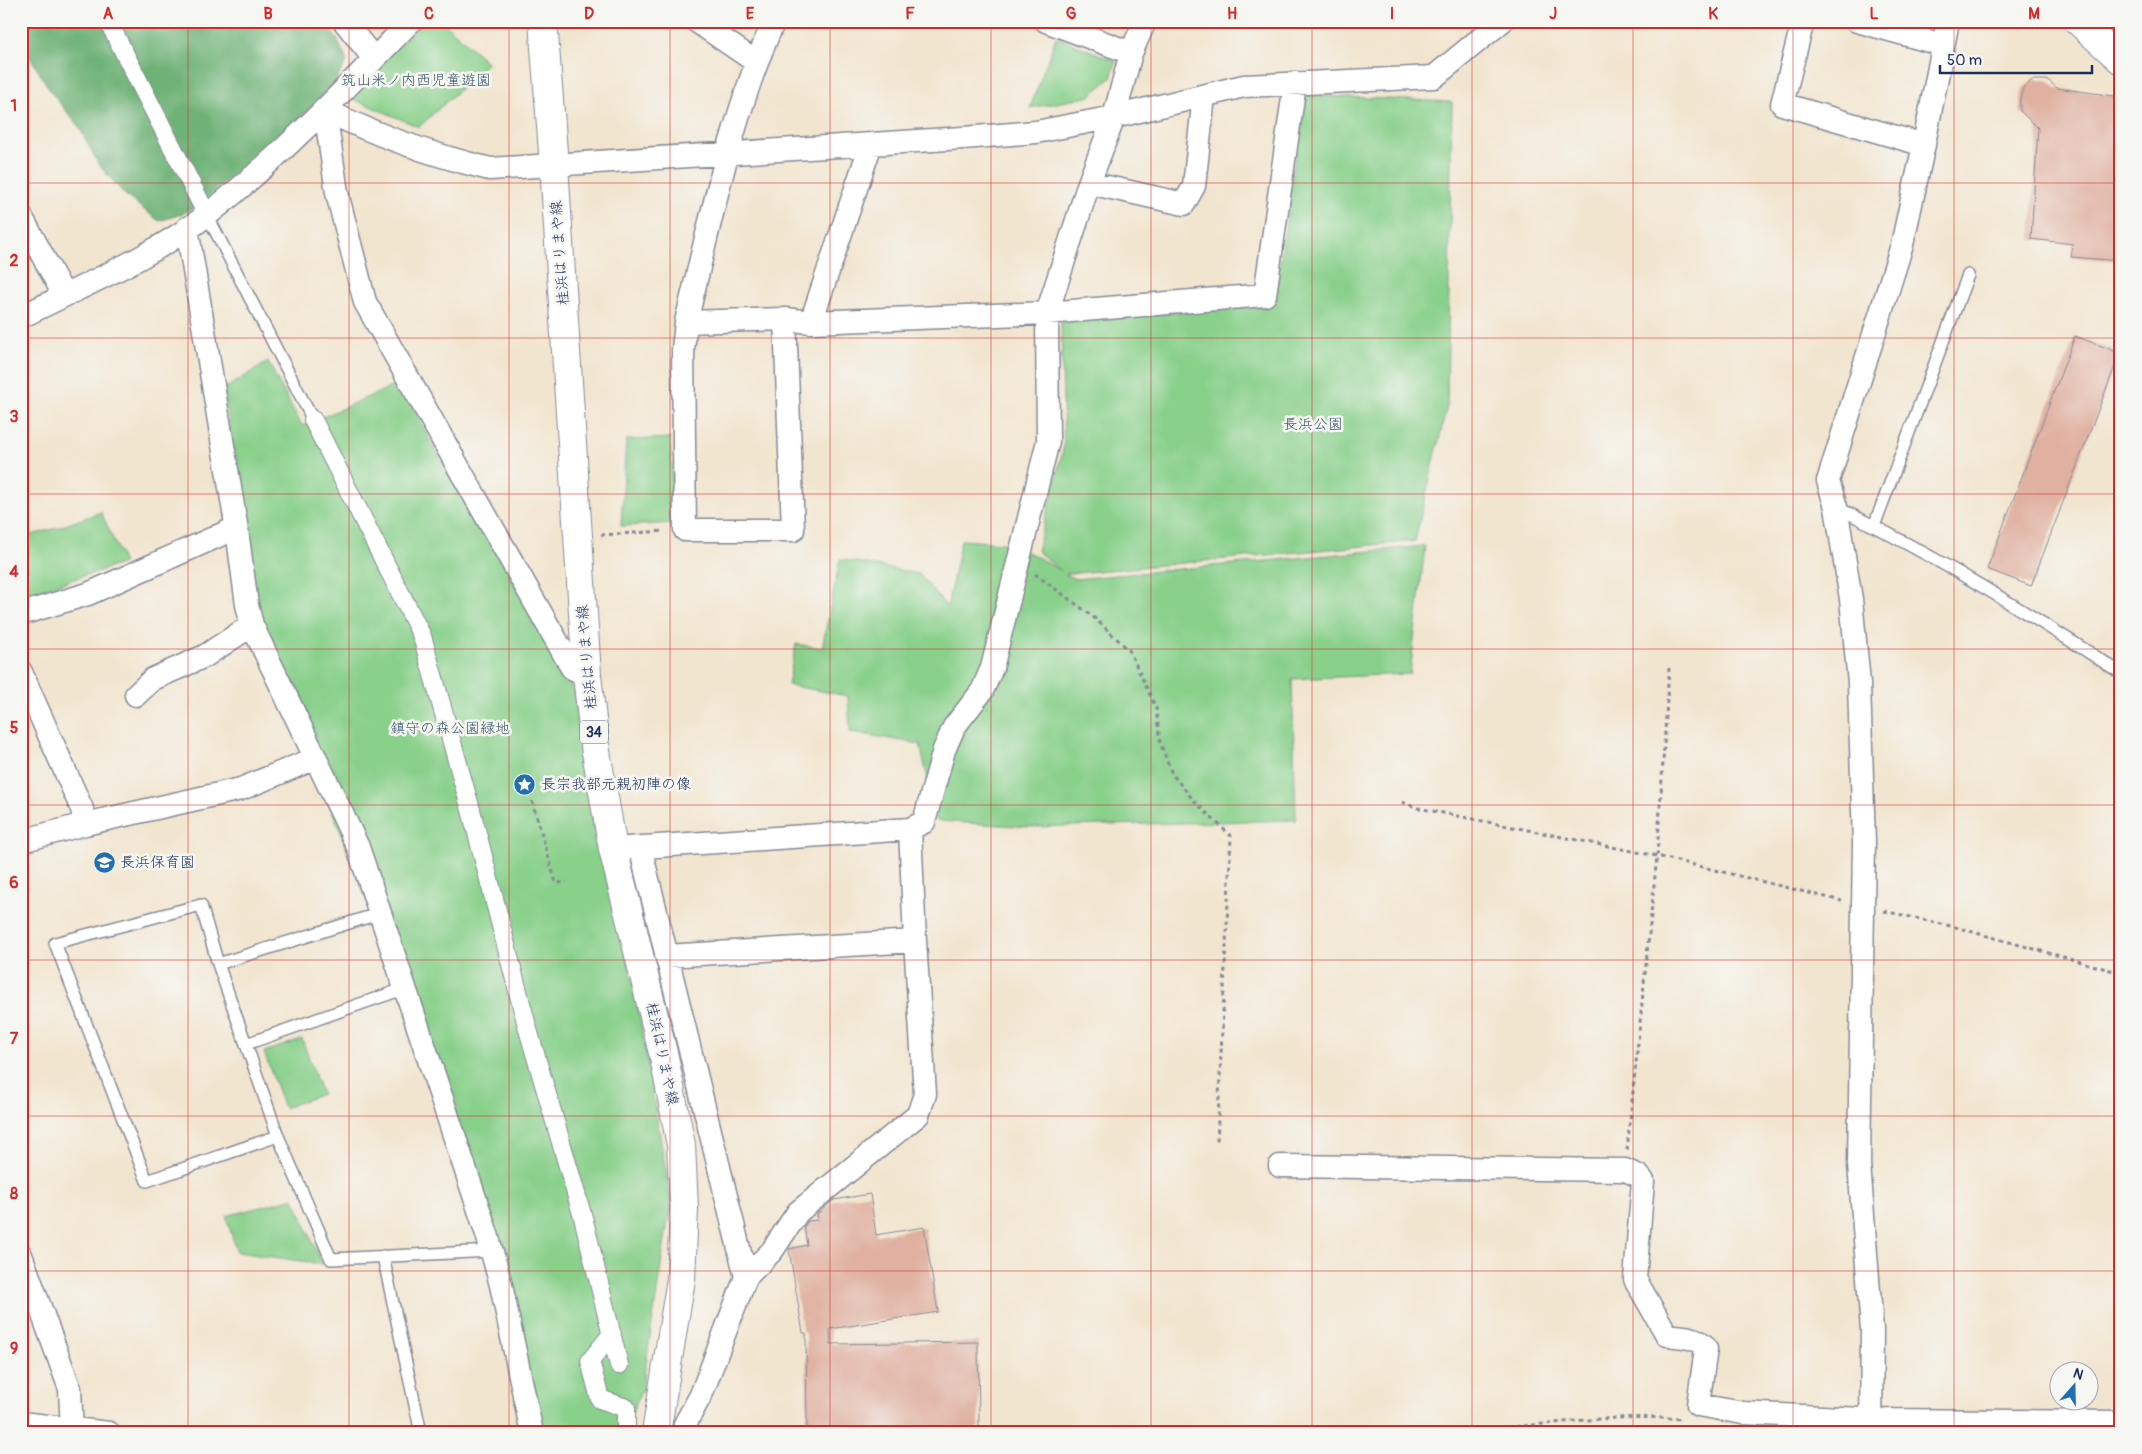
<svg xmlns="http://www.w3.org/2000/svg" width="2142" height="1454" font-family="Pangolin,'Klee One',sans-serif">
  <rect width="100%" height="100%" fill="#f6f6f2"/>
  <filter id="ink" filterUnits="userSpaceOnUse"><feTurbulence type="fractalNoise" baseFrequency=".02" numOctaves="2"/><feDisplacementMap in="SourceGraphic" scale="10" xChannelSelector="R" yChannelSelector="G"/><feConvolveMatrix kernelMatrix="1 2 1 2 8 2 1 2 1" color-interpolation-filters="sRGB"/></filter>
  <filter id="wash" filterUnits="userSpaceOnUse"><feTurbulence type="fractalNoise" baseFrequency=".0096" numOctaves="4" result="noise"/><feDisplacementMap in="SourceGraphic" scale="20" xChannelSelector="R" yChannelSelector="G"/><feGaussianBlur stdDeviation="1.12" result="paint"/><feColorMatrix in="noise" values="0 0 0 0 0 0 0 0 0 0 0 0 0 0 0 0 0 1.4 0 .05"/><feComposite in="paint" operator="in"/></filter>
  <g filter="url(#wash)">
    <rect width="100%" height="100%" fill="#f2e5cf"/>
    <!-- green -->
    <path fill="#89d08b" stroke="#528074" d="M424,21H442L488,63L419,127L346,96Z
      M1056,37L1116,61L1111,78L1088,97L1030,108Z
      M1304,95L1452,102L1447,406L1415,541L1066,574L1075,579L1425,546L1410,674L1292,679L1296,820L1031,827L937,821L920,744L850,732L848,696L788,685L796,644L822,648L840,559L919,574L947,607L961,540L1003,543L1034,555L1061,571L1037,551L1064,446L1061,321L1274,306Z
      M268,362L302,426L400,383L433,446L498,553L574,691L593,825L636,995L671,1201L642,1389L624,1433H534L499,1249L257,613L224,389Z
      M670,438L676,523L621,526L626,440Z
      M101,512L124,563L21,596V538L57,528Z
      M302,1039L322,1094L284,1108L264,1052Z
      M294,1198L322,1264L237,1252L226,1216Z"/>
    <!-- forest -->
    <path fill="#6eb277" stroke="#44706a" d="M21,21H324L337,39L347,61L334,84L265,154L228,179L200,205L182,214L159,221L126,196L99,165L79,127L51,92L21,42Z"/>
    <g id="blocks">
      <!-- building -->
      <path fill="#e0b1a1" d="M2032,80H2048L2057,88L2121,97V261L2071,257L2073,244L2031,239L2038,128L2020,111V99L2023,88Z
        M2075,336L2120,353L2031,586L1987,569Z
        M870,1194L876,1235L924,1227L938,1312L830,1329L831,1344L978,1342L979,1429L807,1430L806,1333H803L789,1249L807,1245L804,1227L808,1221L818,1220L817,1214L834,1200Z"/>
    </g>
  </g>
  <g filter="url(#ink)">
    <use href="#blocks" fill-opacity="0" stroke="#868a96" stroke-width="1"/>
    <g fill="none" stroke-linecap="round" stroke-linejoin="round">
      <defs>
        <path id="service" d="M207,215L313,420
          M1836,507C1934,555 2028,613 2121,673
          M1874,526L1968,275
          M218,964L278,1136L147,1181L55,943L201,905L218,964L381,913
          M246,1044L406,988
          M278,1136L331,1259L492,1251
          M383,1256L421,1433"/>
        <path id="pedestrian" d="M108,21L207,215
          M313,420L422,636L471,810L527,1026L584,1221L619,1365
          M612,1334L590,1361L600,1399L626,1408V1433"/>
        <path id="minor" d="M344,21L374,59
          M696,21L756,62
          M1046,21L1131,53
          M1803,21L1782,104L1924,145
          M1857,21L1943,45
          M325,110C378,136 432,155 490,169L963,138L1036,132L1114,117L1244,86L1434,77L1502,21
          M325,110L337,193L365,302L572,668L587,675
          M1089,183L1184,204L1194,186L1204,96
          M21,216L64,295
          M187,228L237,530L247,605L252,625L358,847L487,1234L501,1285L532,1433
          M21,317C82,286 154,256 207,215C281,157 346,88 411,21
          M785,319L793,530H685L683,350L686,322L785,319L811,322L1047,313L1265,295L1295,83
          M686,322C711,220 731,117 774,21
          M811,322L871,144
          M21,614L88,594L227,532L237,530
          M21,672L82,809L85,824L21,841
          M136,695L153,679L205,656L252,625
          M85,824L241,789L316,758
          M640,847L746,1277
          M613,849L910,829L924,822L944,750L954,727L982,691L992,668L1048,441L1047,313L1089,183L1114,117L1131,53L1145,21
          M666,956L915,941
          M1280,1166L1625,1170L1639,1176L1643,1181L1635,1279L1667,1335C1679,1337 1701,1336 1706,1349L1698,1405L1743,1413L1882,1420L2121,1422
          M21,1255L70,1389L72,1433
          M21,1423L109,1433
          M683,1433L685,1424L701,1395L746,1277L772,1251L798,1212L918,1115L925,1094L915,941L910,829
          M1871,1433L1872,1330L1859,1164L1864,843L1859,683L1851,599L1836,507L1828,481L1902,245L1922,154L1948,21"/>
        <path id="primary" d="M543,21L554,165L587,675L595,746L613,849L664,1057L681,1145L684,1208L681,1279L656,1433
          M2078,21L2121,60"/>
      </defs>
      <!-- service casing -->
      <use href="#service" stroke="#868a96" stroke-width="14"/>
      <!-- pedestrian casing -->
      <use href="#pedestrian" stroke="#868a96" stroke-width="20"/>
      <!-- minor casing -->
      <use href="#minor" stroke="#868a96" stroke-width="25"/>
      <!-- primary casing -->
      <use href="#primary" stroke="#868a96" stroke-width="30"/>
      <!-- path -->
      <path stroke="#868a96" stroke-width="3" stroke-dasharray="4 4" stroke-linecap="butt" d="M601,535L664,531
        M1035,574L1091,615L1129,650L1156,708L1160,742L1172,774L1195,802L1231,836L1217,1142
        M532,801L556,883L567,882
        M1402,802L1418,808L1657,856L1842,901
        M1884,911L1955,927L2121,973
        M1627,1150L1657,856L1669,668
        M1404,1433C1427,1432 1450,1432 1473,1430C1543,1426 1612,1413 1683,1419"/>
      <!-- service -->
      <use href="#service" stroke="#fff" stroke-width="11"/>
      <!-- pedestrian -->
      <use href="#pedestrian" stroke="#fff" stroke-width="18"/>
      <!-- minor -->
      <use href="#minor" stroke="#fff" stroke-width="22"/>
      <!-- primary -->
      <use href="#primary" stroke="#fff" stroke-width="28"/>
    </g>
  </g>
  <!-- grid -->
  <path fill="none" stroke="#d62828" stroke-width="1" stroke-opacity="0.55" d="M188,21V1433M349,21V1433M509,21V1433M670,21V1433M830,21V1433M991,21V1433M1151,21V1433M1312,21V1433M1472,21V1433M1633,21V1433M1793,21V1433M1954,21V1433M21,183H2121M21,338H2121M21,494H2121M21,649H2121M21,805H2121M21,960H2121M21,1116H2121M21,1271H2121"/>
  <!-- icons -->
  <defs>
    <symbol id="sight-disc" viewBox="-11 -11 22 22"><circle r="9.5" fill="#1f6fb2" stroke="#f6f6f2"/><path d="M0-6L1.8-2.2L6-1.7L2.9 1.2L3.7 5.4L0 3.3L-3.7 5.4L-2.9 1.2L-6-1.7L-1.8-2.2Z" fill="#fff"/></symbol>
    <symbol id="school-disc" viewBox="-11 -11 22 22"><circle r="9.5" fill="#1f6fb2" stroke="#f6f6f2"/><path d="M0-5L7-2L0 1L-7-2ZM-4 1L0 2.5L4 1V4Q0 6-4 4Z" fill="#fff"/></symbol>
  </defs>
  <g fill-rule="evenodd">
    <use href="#sight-disc" x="512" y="772" width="25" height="25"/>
    <use href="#school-disc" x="92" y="850" width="25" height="25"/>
  </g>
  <g text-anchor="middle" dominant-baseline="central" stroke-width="5" stroke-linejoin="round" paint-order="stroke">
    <!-- shield labels -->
    <rect fill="#f6f6f2" stroke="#5d6b8a" stroke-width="1" x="580" y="720.5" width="28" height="23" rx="4"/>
    <g font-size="14" font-weight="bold" fill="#1b2f5e">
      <text x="594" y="732">34</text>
    </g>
    <!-- park labels -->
    <g font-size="15" fill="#365769" stroke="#f6f6f2">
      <text x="416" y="80">筑山米ノ内西児童遊園</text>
      <text x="1313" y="424">長浜公園</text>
      <text x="450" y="728">鎮守の森公園緑地</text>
    </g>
    <!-- street labels -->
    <g font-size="15" fill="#1b2f5e" stroke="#f6f6f2">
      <text transform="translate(560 253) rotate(-94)">桂浜はりまや線</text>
      <text transform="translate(587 657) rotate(-95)">桂浜はりまや線</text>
      <text transform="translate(662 1054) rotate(78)">桂浜はりまや線</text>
    </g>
    <!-- poi labels -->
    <g font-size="15" fill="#1b2f5e" stroke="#f6f6f2" text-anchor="start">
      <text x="541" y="784">長宗我部元親初陣の像</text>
      <text x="120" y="862">長浜保育園</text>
    </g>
  </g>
  <!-- margin -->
  <rect width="2142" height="1454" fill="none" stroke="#f6f6f2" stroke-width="55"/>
  <!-- north arrow -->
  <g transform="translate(2074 1386) rotate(20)"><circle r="24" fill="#f6f6f2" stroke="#9ea6b7"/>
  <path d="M0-4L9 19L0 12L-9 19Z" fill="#1f6fb2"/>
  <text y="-8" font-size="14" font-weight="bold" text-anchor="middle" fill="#1b2f5e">N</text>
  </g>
  <!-- scale -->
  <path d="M1940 65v8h152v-8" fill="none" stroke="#1b2f5e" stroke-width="2.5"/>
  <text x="1947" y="65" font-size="15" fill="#1b2f5e" stroke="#f6f6f2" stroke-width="4" paint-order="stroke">50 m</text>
  <rect x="28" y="28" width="2086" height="1398" fill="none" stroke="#d62828" stroke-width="2"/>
  <g font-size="16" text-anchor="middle" font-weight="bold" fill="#d62828">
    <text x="108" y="19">A</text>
    <text x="268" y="19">B</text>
    <text x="429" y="19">C</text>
    <text x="589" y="19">D</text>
    <text x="750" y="19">E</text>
    <text x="910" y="19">F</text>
    <text x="1071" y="19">G</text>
    <text x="1232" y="19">H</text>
    <text x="1392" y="19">I</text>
    <text x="1553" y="19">J</text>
    <text x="1713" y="19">K</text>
    <text x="1874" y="19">L</text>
    <text x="2034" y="19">M</text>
    <text x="14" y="111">1</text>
    <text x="14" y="266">2</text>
    <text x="14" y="422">3</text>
    <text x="14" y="577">4</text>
    <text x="14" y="733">5</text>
    <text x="14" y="888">6</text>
    <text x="14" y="1044">7</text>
    <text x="14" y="1199">8</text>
    <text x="14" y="1354">9</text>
  </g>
</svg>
